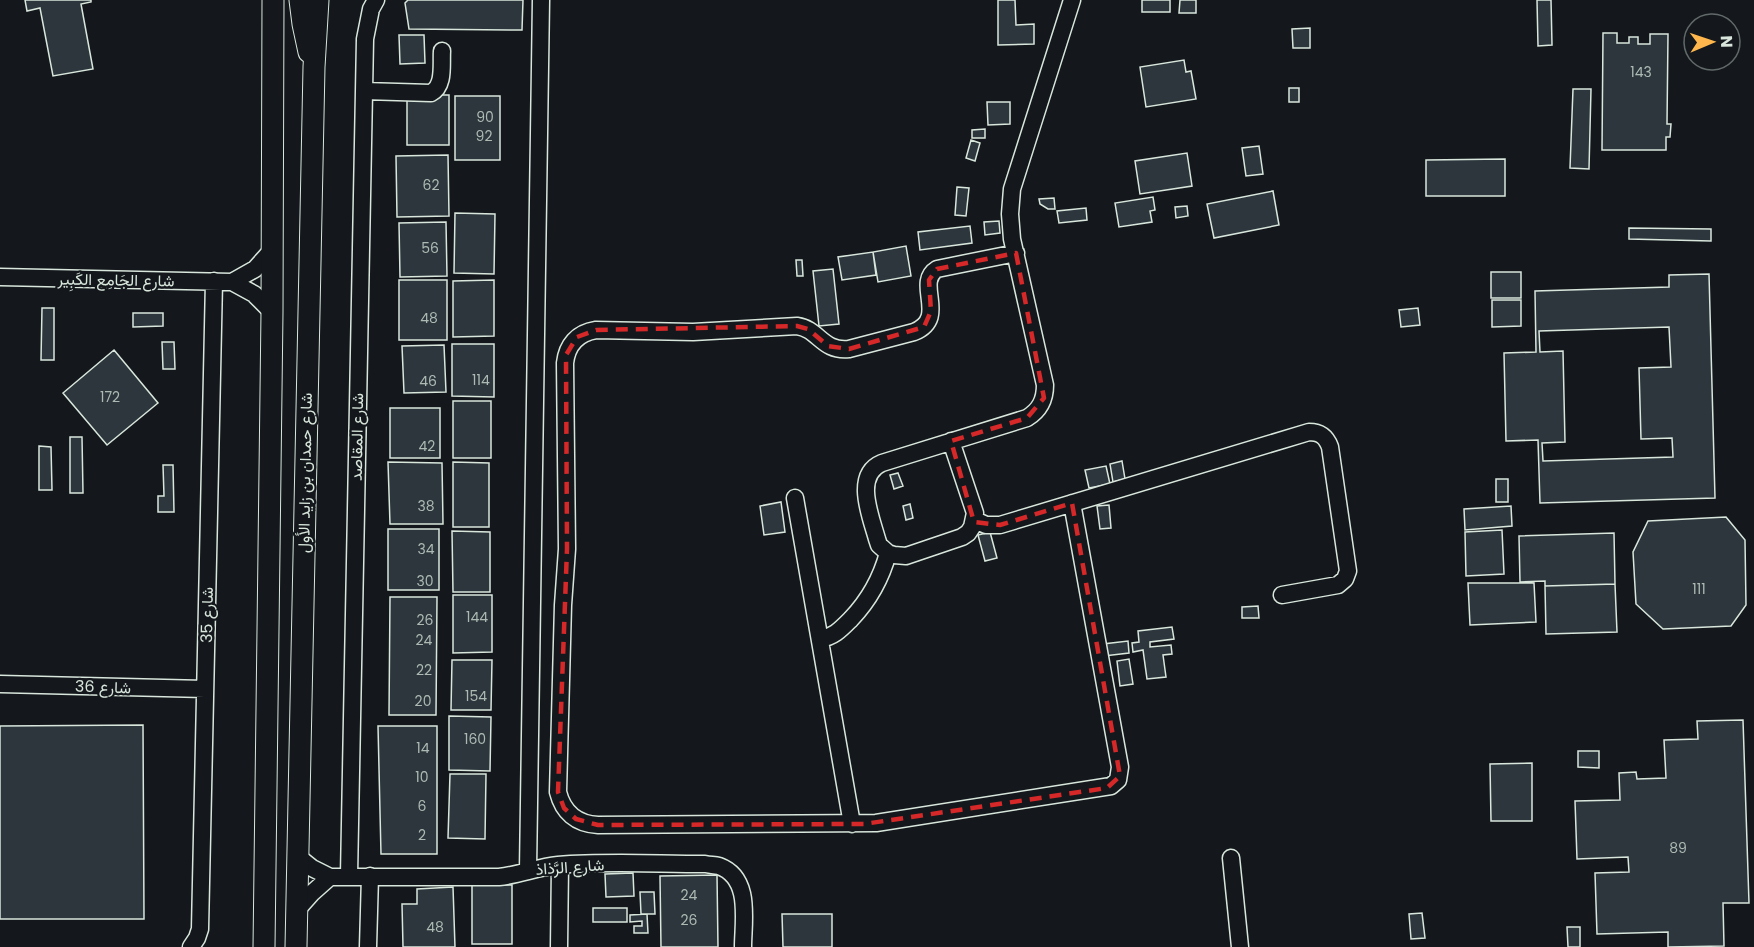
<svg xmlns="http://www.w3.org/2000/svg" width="1754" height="947" font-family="Poppins,Vazirmatn,sans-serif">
  <rect width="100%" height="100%" fill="#14181c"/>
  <!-- building -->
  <path fill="#2c363c" stroke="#d8e6dc" stroke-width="1.5" fill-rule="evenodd" d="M25,0H91V2L81,4L93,69L53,76L40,8L27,11Z
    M408,0H523L522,30L409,29L405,3Z
    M998,0H1015L1016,25L1034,24V44L998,45Z
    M1142,0H1170V12H1142Z
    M1180,0H1196V13H1179Z
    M1537,0H1551L1552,45L1538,46Z
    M1310,28V48H1293L1292,29Z
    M1603,33H1617V43H1629V37H1638V44H1650V34H1668L1667,124H1671L1670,137H1666V150H1602Z
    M399,35H424L425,63L400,64Z
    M1184,60L1186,72L1191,71L1196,99L1146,107L1140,67Z
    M1289,88H1299V102H1289Z
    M1573,89H1591L1589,169L1570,168Z
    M407,95H449V145H407Z
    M455,96H500V160H455Z
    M987,102H1010V124L988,125Z
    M985,129V138H972V130Z
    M971,140L980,143L975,161L966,158Z
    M1259,146L1263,174L1246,176L1242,148Z
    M1187,153L1192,186L1140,194L1135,161Z
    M448,155L449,216L397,217L396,156Z
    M1505,159V196H1426V160Z
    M957,187L969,188L966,216L955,215Z
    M1273,191L1279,225L1214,238L1207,204Z
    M1153,197L1155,210L1150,211L1152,222L1119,227L1115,203Z
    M1054,198L1055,209H1048L1040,204L1039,199Z
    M1187,206L1188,216L1176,218L1175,207Z
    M1086,208L1087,220L1059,223L1057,211Z
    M455,213L495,214L494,274L454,273Z
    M999,221L1000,233L985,235L984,222Z
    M446,222L447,276L400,277L399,223Z
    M970,226L972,243L920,250L918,232Z
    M1629,228L1711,229V241L1629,239Z
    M906,246L911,276L878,282L873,252Z
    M873,252L876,275L842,280L838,257Z
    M796,260H802L803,276H797Z
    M833,269L839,324L819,326L813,271Z
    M1491,272H1521V298H1491Z
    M1709,274L1715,498L1540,503L1538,440L1506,441L1504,353L1536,352L1535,291L1669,287V275ZM1669,327L1671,367L1639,368L1641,439L1672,438L1673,457L1543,461L1542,443L1565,442L1563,351L1540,352L1539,331Z
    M399,280H447V340H399Z
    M494,280V336L453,337V281Z
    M1492,300H1521V326L1492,327Z
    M42,308H54V360H41Z
    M1418,308L1420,325L1401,327L1399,310Z
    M133,313H163V326L133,327Z
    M162,342H174L175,369H163Z
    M452,344H494V397L452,396Z
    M444,345L446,392L404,393L402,346Z
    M114,350L158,403L107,445L63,393Z
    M453,401H491V458H453Z
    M390,408H440V458H390Z
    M70,437H82L83,493H70Z
    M39,446L51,447L52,490H39Z
    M1122,461L1125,479L1113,482L1110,464Z
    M388,462L442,463L443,524H390Z
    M453,462L489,463V527H453Z
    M163,465H173L174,512H158V496H164Z
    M1106,466L1110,484L1089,488L1085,470Z
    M898,473L903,486L894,489L890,475Z
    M1496,479H1508V502H1496Z
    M781,502L785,532L764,535L760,506Z
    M910,504L913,518L906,520L903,506Z
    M1109,505L1111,528L1100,529L1097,506Z
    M1511,506L1512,526L1465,530L1464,509Z
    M1726,517L1745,540L1746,605L1731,626L1663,629L1636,604L1633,552L1648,521Z
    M388,529H439V590H388Z
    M1502,530L1504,574L1466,576L1465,532Z
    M452,531L490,532V592H453Z
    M990,532L997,558L985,561L978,535Z
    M1614,533L1615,584L1545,586V581L1520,582L1519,536Z
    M1468,583H1534L1536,622L1470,625Z
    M1615,584L1617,632L1546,634L1545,586Z
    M453,595H492V652L453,653Z
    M390,597H437L436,715H389Z
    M1258,606L1259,618H1242V607Z
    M1172,627L1174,639L1150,642V647L1171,645L1172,654L1163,655L1166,677L1147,679L1143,650L1133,652L1132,643L1139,642L1138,631Z
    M1128,641L1129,653L1104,656L1103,644Z
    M1129,659L1133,684L1120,686L1117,661Z
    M452,660H492L491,710H451Z
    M449,716L491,717L490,771L449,770Z
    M1743,720L1749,903H1723L1724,946L1668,947V932L1597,934L1595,873L1629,872L1628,857L1577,859L1575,801L1620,800L1619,773L1636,772L1637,779L1666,778L1664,740L1698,739L1697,721Z
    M143,725L144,919H0V726Z
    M378,726H437V854H381Z
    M1578,751H1599V768L1578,767Z
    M1532,763V821H1491L1490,764Z
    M450,774H486L485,839L448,838Z
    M633,873L634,896L606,897L605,874Z
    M717,875L718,947H661L660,876Z
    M472,885H512V944H472Z
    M453,887L455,947H403L402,904H417V889Z
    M640,892H654L655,914H641Z
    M593,908H627V922H593Z
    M1422,913L1425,938L1411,939L1409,914Z
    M647,914L648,933H634V926H642V921L630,922V915Z
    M782,914H832V947H783Z
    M1567,927H1580V947H1568Z"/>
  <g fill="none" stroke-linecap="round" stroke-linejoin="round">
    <defs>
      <path id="minor" d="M364,91L431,93C445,86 441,64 442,51
        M1016,253L937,269C914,283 949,318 914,332L849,349C822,352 819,329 797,326L693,332L596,330C577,333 567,345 565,363L567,549L563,605L558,792C563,812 576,824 598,825L876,823L1111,786L1118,780L1120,767L1072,503
        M0,277L232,282L255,269L272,250
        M232,282L254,294L272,312
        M951,441L975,513L972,527L968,533L962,537L906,556L894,555L888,553L879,545L877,539C871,517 853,475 882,463L1027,418C1040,410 1045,400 1045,385L1012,239L1010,214L1012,189L1072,0
        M795,498L852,824
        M975,520L986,525H1000L1309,432C1320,432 1326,436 1330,447L1348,571L1345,579L1338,585L1282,595
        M820,639C834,637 841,629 851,619C870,599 881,579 888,553
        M0,684L205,689
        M297,856L312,868L330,877H499C519,875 538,867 558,865C606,861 656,864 705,864C710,865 715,865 719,866C752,878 743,921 743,947
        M1231,858L1240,947
        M528,870L541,0
        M349,876L365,39L371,9L376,0
        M296,911L312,893L330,877
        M191,947L197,938L200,929L214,281
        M368,947L370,876
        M559,947L560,865"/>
      <path id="major" d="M300,0L303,24L309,52
        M264,947L272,312L273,0
        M296,947L314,67L318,0"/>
    </defs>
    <!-- minor casing -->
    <use href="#minor" stroke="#d8e6dc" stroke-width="19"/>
    <!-- major casing -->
    <use href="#major" stroke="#d8e6dc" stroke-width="23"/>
    <!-- minor -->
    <use href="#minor" stroke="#14181c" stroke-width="16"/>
    <!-- major -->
    <use href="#major" stroke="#14181c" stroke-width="21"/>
  </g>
  <!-- marked area -->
  <path fill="none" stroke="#d62828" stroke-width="4.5" stroke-dasharray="12 8" stroke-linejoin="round" d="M1016,253L1044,398L1027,418L951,441L974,522L1000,525L1072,503L1120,776L1107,788L864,824L598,825L576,819L564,808L558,792L567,549L566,355L577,337L596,330L797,326L808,329L828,346L849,349L924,327L931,311L929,280L937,269Z"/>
  <g text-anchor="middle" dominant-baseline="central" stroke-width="4.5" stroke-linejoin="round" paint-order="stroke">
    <!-- number labels -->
    <g font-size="14" fill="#adbab4">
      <text x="1641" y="72">143</text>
      <text x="485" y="117">90</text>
      <text x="484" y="136">92</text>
      <text x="431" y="185">62</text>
      <text x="430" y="248">56</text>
      <text x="429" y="318">48</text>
      <text x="481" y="380">114</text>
      <text x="428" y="381">46</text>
      <text x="110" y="397">172</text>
      <text x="427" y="446">42</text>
      <text x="426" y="506">38</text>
      <text x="426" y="549">34</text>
      <text x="425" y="581">30</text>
      <text x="1699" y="589">111</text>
      <text x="477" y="617">144</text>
      <text x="425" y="620">26</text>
      <text x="424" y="640">24</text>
      <text x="424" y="670">22</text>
      <text x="476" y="696">154</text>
      <text x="423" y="701">20</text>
      <text x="475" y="739">160</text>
      <text x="423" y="748">14</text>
      <text x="422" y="777">10</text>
      <text x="422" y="806">6</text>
      <text x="422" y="835">2</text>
      <text x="1678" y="848">89</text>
      <text x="689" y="895">24</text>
      <text x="689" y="920">26</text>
      <text x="435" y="927">48</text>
    </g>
    <!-- street labels -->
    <g font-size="16" fill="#d8e6dc" stroke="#14181c">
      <text transform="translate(116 280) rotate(1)">شارع الجَامِع الكَبِير</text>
      <text transform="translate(357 437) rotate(-89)">شارع المقاصد</text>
      <text transform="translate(305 473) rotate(-89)">شارع حمدان بن زايد الأول</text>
      <text transform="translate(207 615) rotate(-89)">شارع 35</text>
      <text transform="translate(103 687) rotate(2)">شارع 36</text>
      <text transform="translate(570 867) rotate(-4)">شارع الرَّذاذ</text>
    </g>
  </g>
  <!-- north arrow -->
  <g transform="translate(1712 42) rotate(88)"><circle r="28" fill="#14181c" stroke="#626a69" stroke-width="1.5"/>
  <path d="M0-4.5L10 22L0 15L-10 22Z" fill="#ffb74d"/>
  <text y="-9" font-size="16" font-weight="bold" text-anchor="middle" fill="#d8e6dc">N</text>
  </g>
</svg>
